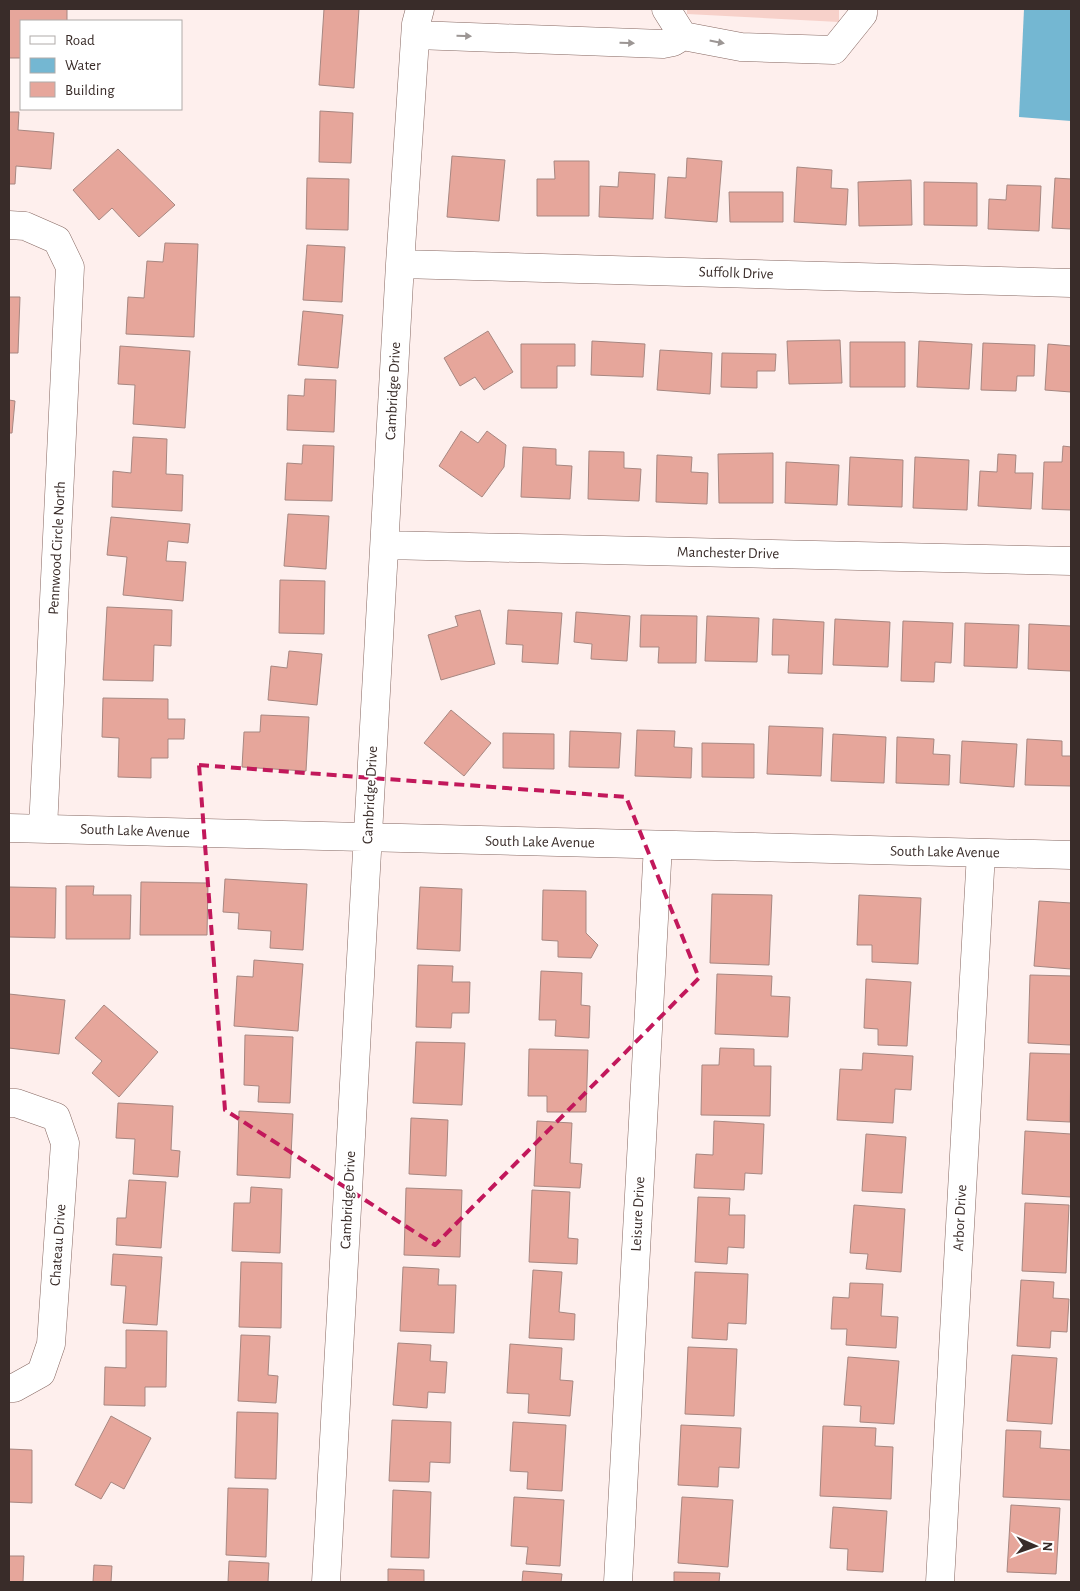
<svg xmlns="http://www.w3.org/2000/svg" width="1080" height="1591" font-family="'Alegreya Sans',sans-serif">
  <rect width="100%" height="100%" fill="#feefed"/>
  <!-- green -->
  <path fill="#f7d1ca" d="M687,9H839V22L687,14Z"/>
  <!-- water -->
  <path fill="#74b7d2" d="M1024,9H1071V121L1019,117Z"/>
  <!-- building -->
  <path fill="#e6a69b" stroke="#a78781" d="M9,9H67V21H21V58H9Z
    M324,9H359L354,88L319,85Z
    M320,111L353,113L351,163L319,162Z
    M9,112H19L18,130L54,133L51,169L16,166L15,184H9Z
    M118,149L175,205L139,237L112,208L99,220L73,190Z
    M452,156L505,160L499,221L447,217Z
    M687,158L722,161L717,222L665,218L668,177L686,178Z
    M554,161H589V216H537V179H555Z
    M797,167L832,170L831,188L848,189L846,225L794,222Z
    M619,172L655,174L653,219L599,217L600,186L618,187Z
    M307,178L349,179L348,230L306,229Z
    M1055,178L1071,179V229L1052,228Z
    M911,180L912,225L859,226L858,182Z
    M924,182L977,183V226L924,225Z
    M1007,185L1041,186L1039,231L988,229L989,199L1006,200Z
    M729,192H783V222H730Z
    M165,243L198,244L194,337L126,334L128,297L144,298L147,261L163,262Z
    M307,245L345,247L342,302L303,300Z
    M9,297H20L18,353H9Z
    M303,311L343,315L338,368L298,365Z
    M488,331L513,372L484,390L475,377L460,386L444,358Z
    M840,340L842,383L789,384L787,341Z
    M592,341L645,344L643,377L591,375Z
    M919,341L972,344L969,389L917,387Z
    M850,342H905V387H850Z
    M983,343L1035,345L1034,376H1017L1016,391L981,390Z
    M521,344H575V366H557V388H521Z
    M1048,344L1071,346V392L1045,390Z
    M120,346L190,351L185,428L133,424L135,385L118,384Z
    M660,350L712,353L710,394L657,390Z
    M722,353L776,354L775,371H757V388L721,387Z
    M305,379L336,380L334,432L287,430L288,395L304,396Z
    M9,400L15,401L12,433H9Z
    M461,431L478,443L487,431L506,445L504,467L482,497L439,466Z
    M133,437L167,439L166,474L183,475L182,511L112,507L113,471L131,473Z
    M303,445L334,446L332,501L285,500L287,463L302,464Z
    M1063,446L1071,447V510L1042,509L1044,462H1062Z
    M523,447L556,449V465L572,466L570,499L521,497Z
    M589,451L624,452V468L641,469L639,501L588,499Z
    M773,453V503H719L718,454Z
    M998,454L1016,455L1015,473H1033L1031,509L978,506L980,471L997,472Z
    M657,455L692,457L691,472L708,473L707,504L656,502Z
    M850,457L903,460L902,507L848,505Z
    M915,457L969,460L967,510L913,508Z
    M786,462L839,465L837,505L785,503Z
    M288,514L329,516L326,569L284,566Z
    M111,517L190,524L188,543L168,541L166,561L186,562L183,601L123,595L127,557L107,555Z
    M280,580L325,581L324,634L279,633Z
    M107,607L172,610L171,646L154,645L153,681L103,680Z
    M480,610L495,664L441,680L428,635L458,626L455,616Z
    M508,610L562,613L558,664L522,662L523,645L506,644Z
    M576,612L630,616L627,661L591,659L592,644L574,642Z
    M641,615L697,616L696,663H658L659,647H640Z
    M707,616L759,618L757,662L705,661Z
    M773,619L824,622L822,674L788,673L789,655H772Z
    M835,619L890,622L888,667L833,665Z
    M903,621L953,623L951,663L935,662L934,682L901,681Z
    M965,623L1019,625L1017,668L964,666Z
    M1029,624L1071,626V671L1028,669Z
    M289,651L322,654L317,705L268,700L271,666L287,668Z
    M103,698L168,699V719H185L184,739H168V758H151V778L118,777L119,738L102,737Z
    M451,710L491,743L464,776L424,743Z
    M261,715L309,717L306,771L242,767L244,732H260Z
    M769,726L823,728L821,776L767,774Z
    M637,730L675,731L674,747L692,748L691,778L635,776Z
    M570,731L621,733L619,768L569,767Z
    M503,733L554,734V769L503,768Z
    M833,734L886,737L884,783L831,781Z
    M897,737L934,739L933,754L950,755L949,785L896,783Z
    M1027,739L1062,741V756H1071V786L1025,785Z
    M962,741L1017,744L1014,787L960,783Z
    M702,743L754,744V778L702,777Z
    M225,879L307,884L303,950L270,948L271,931L238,929L239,913L223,912Z
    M141,882L208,883L207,935H140Z
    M66,886H94L93,895H131L130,939H66Z
    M9,887L56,888L55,938L9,937Z
    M420,887L462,889L460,951L417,949Z
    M543,890L586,891V933L598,945L591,958L558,957V941L542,940Z
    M712,894L772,895L769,965L710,963Z
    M859,895L921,898L918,964L872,962V945H857Z
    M1039,901L1071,903V969L1034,966Z
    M254,960L303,964L298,1031L234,1026L237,976L253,977Z
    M418,965L453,966L452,982H470L469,1013H452L451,1028L416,1027Z
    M541,971L582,973L581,1005L590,1006L589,1038L555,1036L556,1020H539Z
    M717,974L772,976L771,996L790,997L788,1037L715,1034Z
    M1030,975L1071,976V1045L1028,1043Z
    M866,979L911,982L907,1046L878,1045V1029L864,1028Z
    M9,994L65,1000L59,1054L9,1048Z
    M104,1005L158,1052L119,1097L92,1073L102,1061L75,1038Z
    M245,1035L293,1037L290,1103L258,1102L259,1086L244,1085Z
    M416,1042L465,1043L462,1105L413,1103Z
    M720,1048L754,1049V1066H771L770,1116L701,1115L702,1065H719Z
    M529,1049L588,1050L586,1112H547V1096H528Z
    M863,1053L913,1056L911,1090L895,1089L893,1123L837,1120L840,1069L862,1070Z
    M1030,1053L1071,1054L1070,1122L1027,1120Z
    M118,1103L173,1106L171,1150L180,1151L178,1177L133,1174L135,1139L116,1138Z
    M239,1111L293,1114L290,1178L237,1175Z
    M411,1118L448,1120L446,1176L409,1174Z
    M537,1121L572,1123L570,1163L582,1164L580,1188L534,1186Z
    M714,1121L764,1124L762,1174L745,1173L744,1190L694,1188L696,1154L713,1155Z
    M1025,1131L1071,1134V1197L1022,1194Z
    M866,1134L906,1137L902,1193L862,1191Z
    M129,1180L166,1182L161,1248L116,1245L117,1218H126Z
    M251,1187L282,1189L280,1253L232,1251L234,1203H250Z
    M406,1188L462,1190L460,1257L404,1255Z
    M532,1190L570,1192L568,1238L578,1239L577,1264L529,1262Z
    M698,1197L730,1198L729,1215H745L744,1248L728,1247L727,1264L695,1262Z
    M1025,1203L1069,1205L1066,1273L1022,1271Z
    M854,1205L905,1209L901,1272L866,1269L868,1254L850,1253Z
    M113,1254L162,1257L157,1325L123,1323L126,1286L111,1285Z
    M241,1262L282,1263L281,1328L239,1327Z
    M403,1267L439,1269L438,1285H456L454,1333L400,1331Z
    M533,1270L562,1272L559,1312L575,1314L574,1340L529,1338Z
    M695,1272L748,1274L746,1324L728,1323L727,1340L692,1338Z
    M1021,1280L1054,1282L1053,1298L1069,1299L1067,1332L1051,1331L1050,1348L1017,1346Z
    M850,1283L883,1284L881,1316L898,1317L896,1348L846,1345L847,1329H831L833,1297L849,1298Z
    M126,1330L167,1331L166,1387H145V1406L104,1405L105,1367L126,1368Z
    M241,1335L270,1336L268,1375L278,1376L276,1403L238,1401Z
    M398,1343L431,1345L430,1361L447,1362L445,1393L428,1392L427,1408L393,1405Z
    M510,1344L562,1348L560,1380L573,1381L570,1416L528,1413L529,1394L507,1393Z
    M688,1347L737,1349L734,1416L685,1414Z
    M1012,1355L1057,1358L1052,1424L1007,1421Z
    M848,1357L899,1361L894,1424L860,1422L861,1406L844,1405Z
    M237,1412L278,1413L276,1479L235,1478Z
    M111,1416L151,1438L124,1489L111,1482L101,1499L75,1485Z
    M392,1420L451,1422L450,1463L430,1462L429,1482L389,1481Z
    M513,1422L566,1425L562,1491L527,1489L528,1472L510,1471Z
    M681,1425L741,1428L739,1468L719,1467L718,1487L678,1485Z
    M823,1426L876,1428L875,1446L893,1447L891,1499L820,1496Z
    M1006,1430L1041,1431L1040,1448L1071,1450V1500L1003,1497Z
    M9,1449L32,1450V1503L9,1502Z
    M228,1488L268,1489L266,1557L226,1555Z
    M393,1490L431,1492L429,1558L391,1557Z
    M514,1497L564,1500L560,1566L526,1564L528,1547L511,1546Z
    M682,1497L733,1500L728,1567L678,1563Z
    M1011,1505L1060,1508L1056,1574L1007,1572Z
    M833,1507L887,1511L883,1572L847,1570L848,1549L830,1548Z
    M9,1556H24L23,1582H9Z
    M229,1561L269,1563L268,1582H228Z
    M94,1565L112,1566L111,1582H93Z
    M388,1569L424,1570V1582H388Z
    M523,1571L562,1574L561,1582H522Z
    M674,1572L720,1573L719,1582H674Z"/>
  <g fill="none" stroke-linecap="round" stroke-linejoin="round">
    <defs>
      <path id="minor" d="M666,9L683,36L741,47L834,50L863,14V9
        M416,35L663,44L673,42L683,36
        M9,225L25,226L57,240L70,267L43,829
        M400,264L1071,283
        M385,545L1071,561
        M9,828L1071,855
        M9,1103H16L56,1117L65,1143L51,1344L41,1373L14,1388H9
        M326,1582L400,264L416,24L420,9
        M618,1582L658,845
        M940,1582L981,853"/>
    </defs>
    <!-- minor casing -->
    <use href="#minor" stroke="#866862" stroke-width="29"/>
    <!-- minor -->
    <use href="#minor" stroke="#fff" stroke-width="28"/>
  </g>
  <!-- one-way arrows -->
  <defs><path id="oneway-solid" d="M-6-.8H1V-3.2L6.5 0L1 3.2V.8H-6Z" transform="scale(1.25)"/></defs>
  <g fill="#9c9694">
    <use href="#oneway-solid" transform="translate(464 36) rotate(2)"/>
    <use href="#oneway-solid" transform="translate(717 42) rotate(11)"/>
    <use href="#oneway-solid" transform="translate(627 43) rotate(2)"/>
  </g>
  <!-- marked area -->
  <path fill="none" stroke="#c2185b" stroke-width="4" stroke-dasharray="10 6" stroke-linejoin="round" d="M199,765L626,797L699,978L435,1245L225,1110Z"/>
  <g text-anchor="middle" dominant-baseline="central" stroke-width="4" stroke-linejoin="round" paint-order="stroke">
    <!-- street labels -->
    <g font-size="15" fill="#392c29" stroke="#fff">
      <text transform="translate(736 273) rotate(2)">Suffolk Drive</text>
      <text transform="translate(393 391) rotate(-87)">Cambridge Drive</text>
      <text transform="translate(57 548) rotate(-87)">Pennwood Circle North</text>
      <text transform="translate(728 553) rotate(1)">Manchester Drive</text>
      <text transform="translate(370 795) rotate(-87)">Cambridge Drive</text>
      <text transform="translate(135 831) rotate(2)">South Lake Avenue</text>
      <text transform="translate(540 842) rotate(1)">South Lake Avenue</text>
      <text transform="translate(945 852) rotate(1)">South Lake Avenue</text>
      <text transform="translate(348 1200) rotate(-87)">Cambridge Drive</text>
      <text transform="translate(638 1214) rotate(-87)">Leisure Drive</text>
      <text transform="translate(960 1218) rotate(-87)">Arbor Drive</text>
      <text transform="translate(58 1245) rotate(-86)">Chateau Drive</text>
    </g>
  </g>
  <!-- border -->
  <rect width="1080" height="1591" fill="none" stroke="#392c29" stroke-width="20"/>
  <!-- legend -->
  <rect x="20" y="20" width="162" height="90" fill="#ffffff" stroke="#b0aba9"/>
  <rect x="30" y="36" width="25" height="8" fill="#ffffff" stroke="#b0aba9"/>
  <text x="65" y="45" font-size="15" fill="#392c29">Road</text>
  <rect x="30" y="58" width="25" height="15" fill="#74b7d2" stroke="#b0aba9"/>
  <text x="65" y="70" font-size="15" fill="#392c29">Water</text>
  <rect x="30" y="82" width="25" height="15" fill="#e6a69b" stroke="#b0aba9"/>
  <text x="65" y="95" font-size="15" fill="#392c29">Building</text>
  <!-- north arrow -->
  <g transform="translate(1035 1546) rotate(92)" stroke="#ffffff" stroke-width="4" paint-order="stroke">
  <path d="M0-4L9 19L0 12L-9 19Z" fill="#392c29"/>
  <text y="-8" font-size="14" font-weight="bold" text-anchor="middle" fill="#392c29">N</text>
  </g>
</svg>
